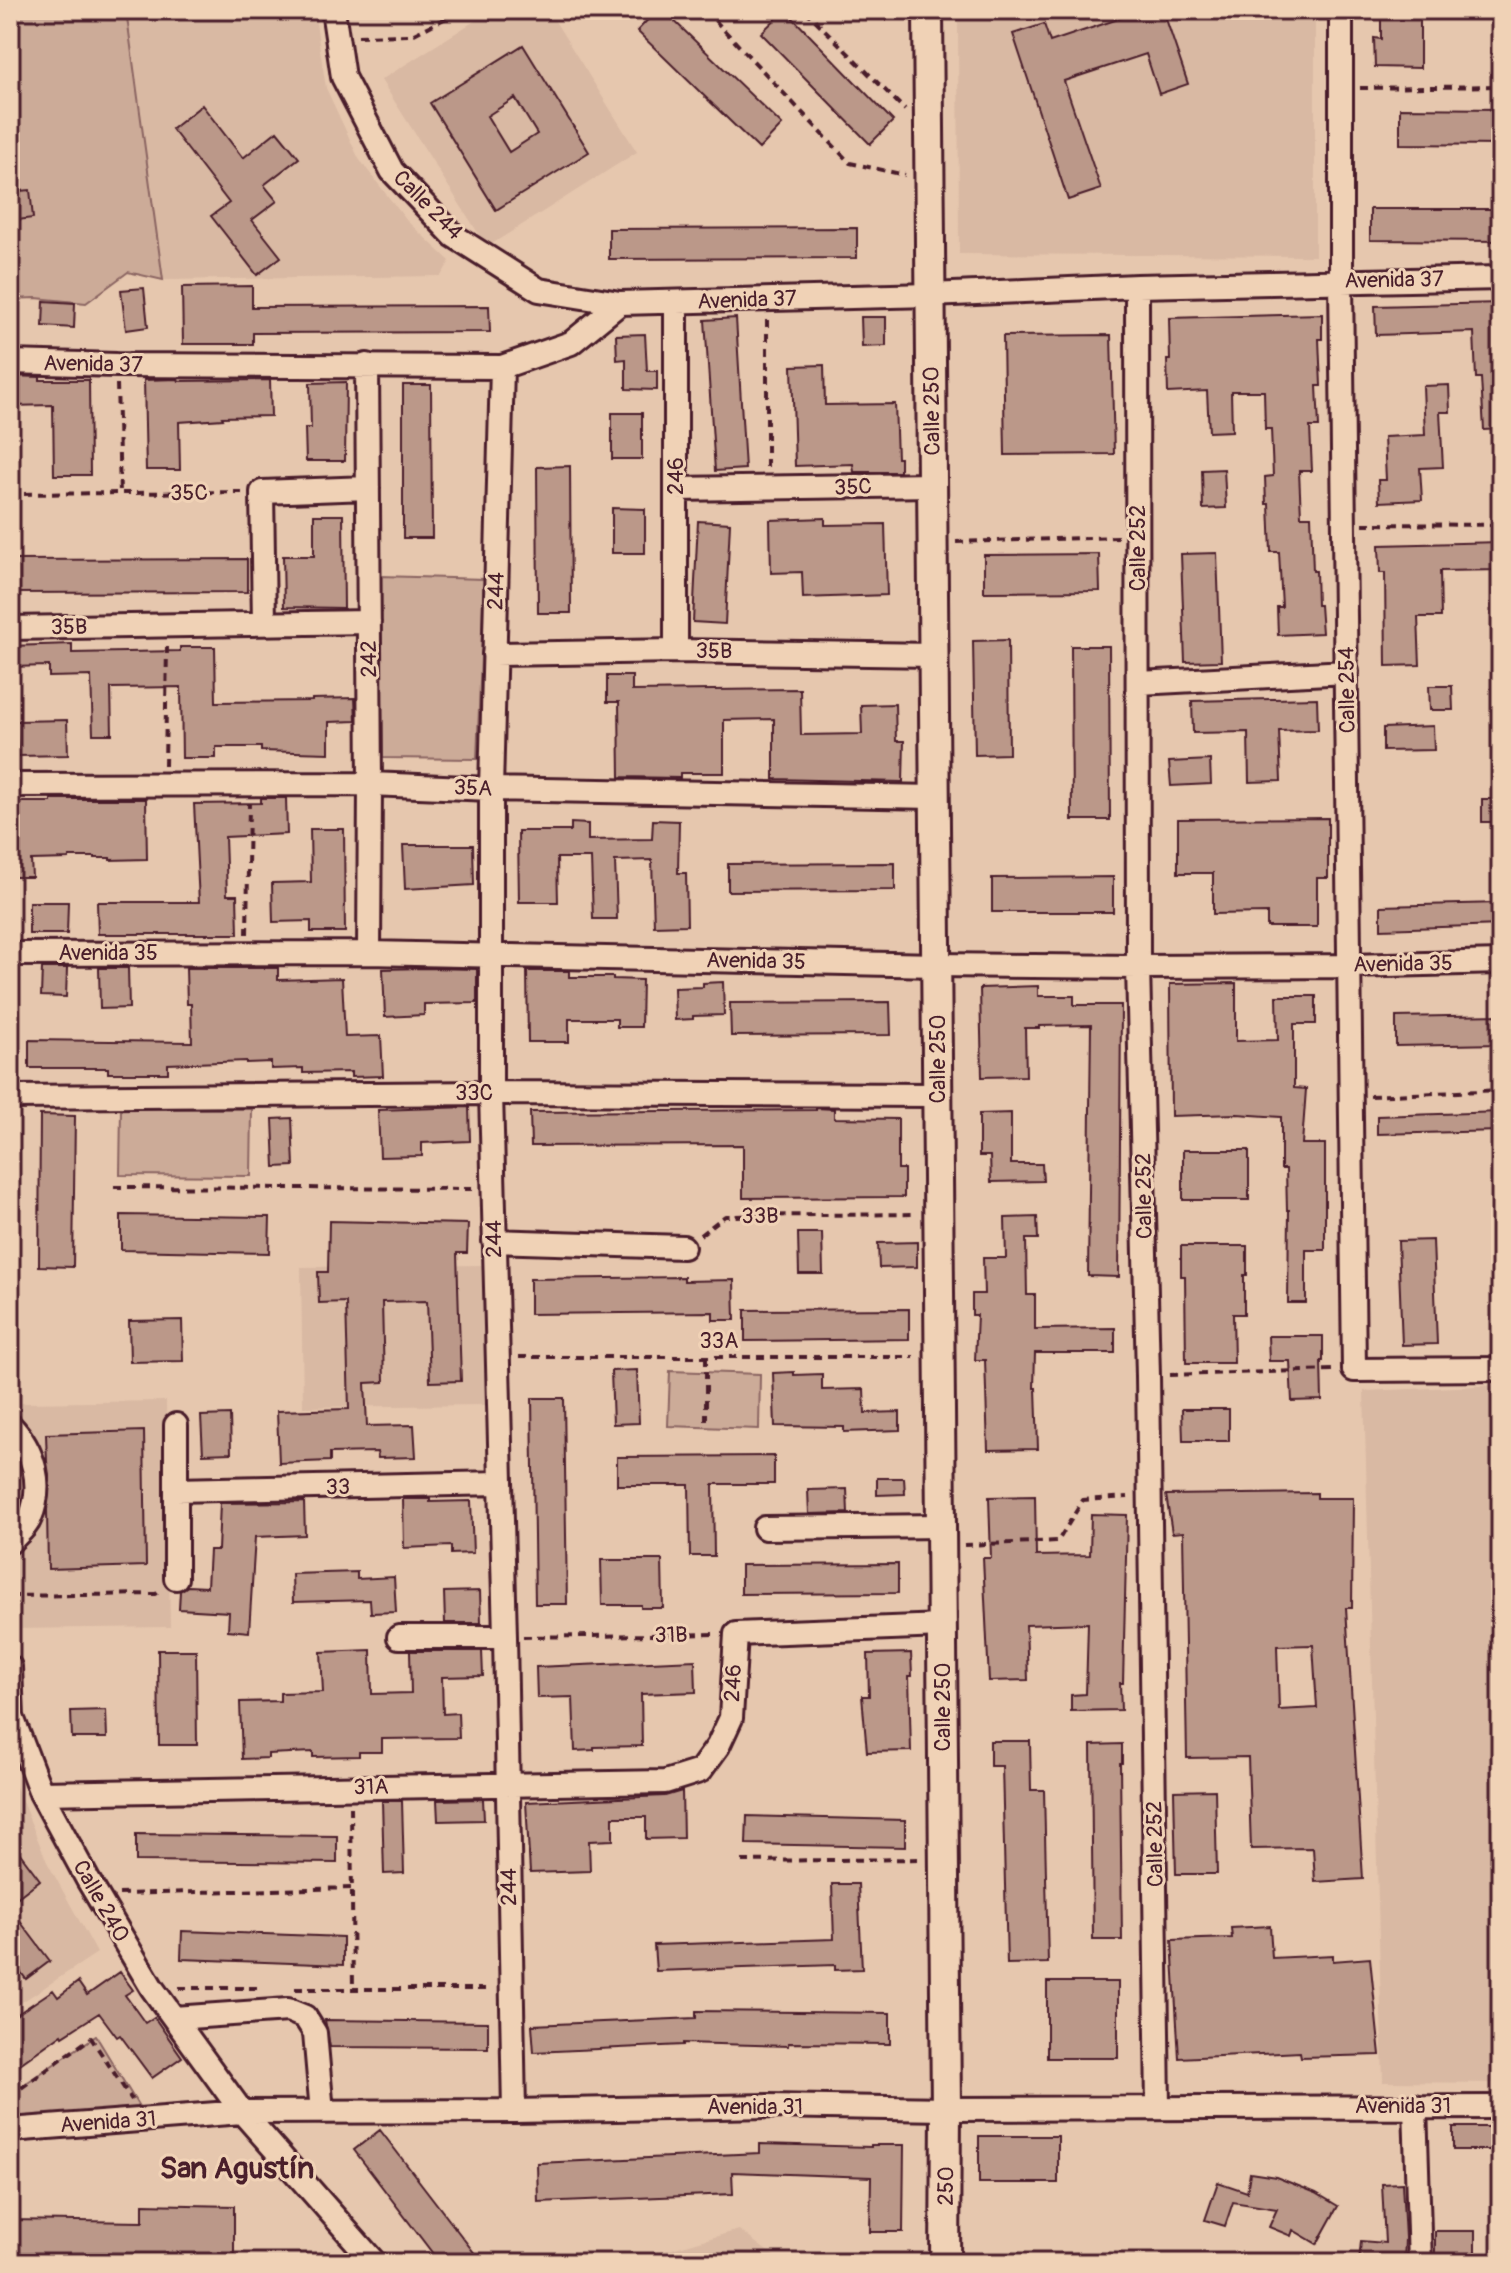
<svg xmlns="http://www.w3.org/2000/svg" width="1511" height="2273" font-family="Pangolin,sans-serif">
  <rect width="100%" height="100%" fill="#e6c7ae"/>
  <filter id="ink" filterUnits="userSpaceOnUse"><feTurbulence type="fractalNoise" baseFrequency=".0125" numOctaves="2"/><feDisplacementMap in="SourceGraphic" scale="16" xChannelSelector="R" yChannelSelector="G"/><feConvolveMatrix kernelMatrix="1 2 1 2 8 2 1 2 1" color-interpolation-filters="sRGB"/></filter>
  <g filter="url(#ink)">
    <!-- built -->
    <path fill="#d9b9a3" d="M126,10H314L326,88L359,159L407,221L450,261L441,276L163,280Z
      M492,10H548L637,152L487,247L381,80Z
      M958,10H1315V256L959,254Z
      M484,1265L486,1405L303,1407L301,1267Z
      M1501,1385V2083L1383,2082L1364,1391Z
      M166,1401L170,1627L10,1629V1462L21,1461L20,1403Z
      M10,1772L47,1862L97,1953L10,2010Z
      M739,2230L783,2263H643L647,2256Z"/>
    <!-- green -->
    <path fill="#ccab98" stroke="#8b6562" stroke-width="2" d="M10,10H126L163,280L128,272L86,303L36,298L10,299Z
      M380,576L484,579L477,759L383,758Z
      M121,1108L252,1109L251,1176L120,1175Z
      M670,1371L760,1374L759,1429L668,1426Z
      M96,2036L144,2115L10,2127V2094Z"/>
    <!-- building -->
    <path fill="#bb9889" stroke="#4a1f2b" stroke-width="2" fill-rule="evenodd" d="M657,10H663L782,125L759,149L637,31Z
      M785,10L893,121L870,144L761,33Z
      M1129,10H1163L1188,84L1159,94L1146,54L1064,81L1101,189L1068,200L1013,34L1044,24L1050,42L1130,15Z
      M1381,10H1420V68L1375,67L1374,38L1381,39Z
      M523,45L589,152L496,210L430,103ZM515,98L537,134L509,152L487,116Z
      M202,105L243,158L277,131L299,158L264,185L277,201L252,220L281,257L257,275L211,216L229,203L172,129Z
      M1400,108L1501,109V145L1400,144Z
      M30,190L33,218L10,221V192Z
      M1370,209H1501V241L1370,240Z
      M857,228V258L609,259V229Z
      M252,286V307L489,306L490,332L253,333V344H183L182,287Z
      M144,288L148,327L126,330L121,290Z
      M44,301L75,303L74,328L43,326Z
      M1501,303V429L1484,430L1481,378H1476L1474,332L1376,335L1375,306Z
      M1322,314V339H1319L1321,386H1317L1319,427H1310L1312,471H1299L1301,516H1311L1313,571H1316L1317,605H1320L1322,633L1278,635L1277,607H1282L1279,552H1271L1269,504H1266L1265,477L1273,476L1271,429H1265L1264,391H1231L1232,431L1209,432L1207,391L1168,393L1167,360H1170L1169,318Z
      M861,317H886V346L862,347Z
      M736,318L745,469L715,471L705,320Z
      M645,334L647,371H657V390L626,389V359L617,360L616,335Z
      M1111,335L1114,454L1005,455L1003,336Z
      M824,365L825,405L895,404L897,458H900V472H854L853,464L795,466L792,366Z
      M10,376L40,377V380H89L90,475H54L53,405L10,406Z
      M178,379L179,381L270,380L271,416L222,417L223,419L179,422L180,470H146L144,380Z
      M346,382L345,461H306L305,428H311L310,383Z
      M403,385H431L432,538H403Z
      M1449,385L1450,412H1440L1443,467L1420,468L1422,500L1379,502L1378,480H1386L1384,437L1425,435L1423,386Z
      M612,413H642V459H612Z
      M570,466L571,613H538L537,467Z
      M1224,469L1226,508L1203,509L1202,470Z
      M612,508L645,509V553H612Z
      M314,515H343L344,608L284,607L283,556H314Z
      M825,518V525L885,524L887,595L803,598L802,572L771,573L770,520Z
      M698,521L730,523L725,624L693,622Z
      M1501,542V570L1440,571L1441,617H1418L1420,665L1386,666L1385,573H1380L1379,545Z
      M1217,553L1221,661L1185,662L1181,554Z
      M1099,554L1100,591L984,592V555Z
      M247,559V592L10,593V560Z
      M1008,640L1009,754L975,755L973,641Z
      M72,644V653L180,651V647H215L216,702L312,701V699L355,698L356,721L329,722V753L261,751V747H216V758H182L181,687L111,688L112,734H93L91,676L49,677V666L10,667V646Z
      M1071,646H1109L1110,820H1072Z
      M607,676H632V691L800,689L801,735L862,734L861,705L895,704L896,741H904L903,782L774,779V719L724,720V773H680V778L620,777L619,702H607Z
      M1429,686H1452L1453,710H1430Z
      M1317,698L1318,730L1279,731L1281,781L1249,782L1248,732L1193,733L1192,701Z
      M67,720L68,755L18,756L16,721Z
      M1433,726L1434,750L1383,751V728Z
      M1210,760L1211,784L1171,786L1169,762Z
      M261,798H286L287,834L225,837L227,895H237L238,934H98L97,902H199L194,804L261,803Z
      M51,799H146L147,859L110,860V858H95V857H69V859L31,860L32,877H10V802H51Z
      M1482,799H1501V822H1482Z
      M1328,818V878H1317V927H1267V913L1213,914V873H1178V819Z
      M653,820L679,821L678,873H686L687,925L654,926L652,860L615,861L617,919H593L591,858H557L558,902H519L518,831H571V823L588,824V840L652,839Z
      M310,829H344L345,932H311V921L273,922L272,883L311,882Z
      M403,845H473L474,885L405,889Z
      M895,863V890L728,891V864Z
      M1113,877V912H992V878Z
      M29,902H68L67,934H29Z
      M1501,903V925L1381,929V906Z
      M42,968H67L66,997L41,996Z
      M99,968H128L129,1008L100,1009Z
      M186,968H278V980L342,978L345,1037L381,1036L383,1076L351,1077V1072L303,1073V1068L271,1069V1062L246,1063V1061L168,1064V1073H108V1068H29V1040L192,1042L191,1004H187Z
      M424,968L477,969V1003L424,1004V1015L385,1017L383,969Z
      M527,971H569V977H613V979L642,980L641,1027H617V1019H569V1042H528Z
      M723,982L724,1015L693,1016V1019L675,1020L674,988L703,987V983Z
      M1236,983V1041L1278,1040L1277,996H1316V1024H1294V1088L1306,1089L1302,1144H1325V1250H1306V1303H1288L1289,1210H1287L1286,1169H1281V1117L1237,1114L1171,1116L1170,984Z
      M1038,986V996H1074V1005H1121L1119,1277L1088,1276L1091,1025L1039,1026V1028H1025L1026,1076L982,1077L980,988Z
      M890,1002L891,1035L731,1036L730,1003Z
      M1501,1015V1044L1396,1046V1017Z
      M469,1107L470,1141L422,1143V1156L380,1157L378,1110Z
      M816,1108L834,1109V1118L898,1119V1169H904V1197L743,1198V1145L531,1146L530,1112L816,1110Z
      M1501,1112V1131L1377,1134V1116Z
      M1011,1113V1164H1042L1043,1181L991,1182L990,1156H979V1114Z
      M40,1115L75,1116L73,1267L39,1266Z
      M292,1118L294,1166L275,1167L273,1119Z
      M1183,1150H1249V1200H1183Z
      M121,1215L270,1217L269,1253L121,1250Z
      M1037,1217L1038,1239H1026L1027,1295H1035V1329L1115,1328V1353H1035L1034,1388H1036L1038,1449L988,1450L985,1360H975L977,1315H972V1294H984L983,1258H1006L1005,1218Z
      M329,1221L468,1224L467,1253H457L461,1381L430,1382L427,1301L382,1302L384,1382L365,1383L367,1426L414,1425L416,1457L378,1458L377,1452L330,1453V1461L279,1463L277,1411L349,1409L346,1302L319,1303L318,1272H328Z
      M798,1233H822L823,1274H799Z
      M1433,1240L1437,1344L1402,1345L1398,1241Z
      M917,1242V1267L879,1268L878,1243Z
      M1181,1246H1247V1275H1244V1314H1233L1234,1363H1186L1185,1276H1181Z
      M684,1277V1281L734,1280L735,1320H713V1312L530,1314V1279Z
      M909,1309V1339L745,1341V1310Z
      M182,1320L183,1361L130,1362L129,1321Z
      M1268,1336H1323V1361H1321L1322,1400L1292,1401L1290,1361H1269Z
      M637,1370L639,1423L613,1424L611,1371Z
      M794,1372V1375L822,1374V1390L864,1389L865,1413L900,1412V1430L844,1432V1427L775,1426L773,1373Z
      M532,1398H564L567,1604H535Z
      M1182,1409H1229V1441H1183Z
      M230,1415L231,1453L203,1454L201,1416Z
      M144,1431L146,1566L48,1569L47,1510L50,1481L47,1462L46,1434Z
      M774,1456V1484H713L714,1556H690L689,1485H617V1457Z
      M877,1478H904L905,1494L877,1495Z
      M847,1489L848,1513L809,1514L808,1490Z
      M1317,1493V1498H1353L1352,1608H1346L1363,1879L1315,1882L1313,1848L1251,1849L1248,1757L1187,1758L1183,1532L1172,1533L1166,1495ZM1313,1645L1317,1708L1279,1710L1277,1646Z
      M1035,1496L1036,1556L1090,1555L1091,1514L1127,1515L1123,1683H1120L1121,1710L1071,1711V1695L1086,1694L1088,1623L1026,1625L1028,1680L989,1681L983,1558H991L989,1497Z
      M403,1499H430V1502L471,1501L473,1553L451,1554V1546L404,1548Z
      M304,1502L305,1535L255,1537L249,1632L228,1630L229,1612L179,1609L180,1591L188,1586L207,1587L209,1550H218L220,1503Z
      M601,1560H662L663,1608H641V1605H602Z
      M898,1564V1593L741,1594V1565Z
      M357,1572V1579L394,1577L396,1612L371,1613L370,1600L293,1602L292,1574Z
      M480,1591L481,1623H445L444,1592Z
      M158,1650H196L197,1745H159Z
      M371,1650L372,1694L411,1693L410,1651H482L483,1676L442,1677L443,1714L458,1713L459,1738L382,1739V1752H359V1756L313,1757V1752L268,1754V1758L242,1759L240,1702L280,1701V1693L323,1692L321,1652Z
      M911,1653L912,1676H909L911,1751L867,1752L862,1696H869L868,1654Z
      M695,1660L696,1692L641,1694L642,1746L594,1747V1750L575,1751L573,1697L537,1698L536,1667Z
      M106,1710L107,1738H72L71,1711Z
      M990,1741H1030L1031,1790H1044L1048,1963L1007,1964L1002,1766H990Z
      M1122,1744V1763H1120L1122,1940H1093L1091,1745Z
      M1215,1790L1217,1874H1176L1174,1791Z
      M682,1791L683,1838L646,1839V1817H613V1840L589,1841L590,1871L530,1873L526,1802L665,1796Z
      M483,1799L484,1820L438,1821L437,1800Z
      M382,1801H402L404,1873L384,1874Z
      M747,1816L905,1820V1847L746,1844Z
      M136,1834L337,1836V1863L136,1861Z
      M10,1840L40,1880L10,1903Z
      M832,1884H858L862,1969L835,1970V1965L656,1971L654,1945L834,1939Z
      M10,1908L50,1961L26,1979L10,1958Z
      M1270,1926L1272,1958L1333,1955V1961L1370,1958L1380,2055L1301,2057L1300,2052L1179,2058L1172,1940L1232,1938L1231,1928Z
      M182,1931L343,1937V1965L181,1959Z
      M120,1972L133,1990L125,1995L145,2023L154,2017L182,2057L152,2078L120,2035L117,2037L99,2013L63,2036L62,2034L10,2071V2019L53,1990L58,1997L78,1982L87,1995Z
      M1047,1982H1118V2058H1047Z
      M696,2011L890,2013V2044L788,2043V2046L683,2043V2045L534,2052L532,2025L696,2018Z
      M325,2020L488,2022V2048L330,2047Z
      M1453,2127H1492V2150H1453Z
      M380,2130L482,2263H440L354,2150Z
      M979,2136H1058V2183H979Z
      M760,2144L871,2147V2145H904L903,2232H870L871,2177L732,2172L733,2194L538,2202L537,2163L760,2153Z
      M1250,2173L1276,2177L1316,2193L1338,2206L1317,2244L1293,2230L1291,2236L1269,2227L1277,2209L1233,2202L1225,2226L1205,2220L1218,2182L1247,2192Z
      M1402,2183L1405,2238L1404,2263H1359L1361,2241L1385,2243L1382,2184Z
      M143,2204L234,2206V2263H10V2220L143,2222Z
      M1435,2231H1475V2262H1435Z"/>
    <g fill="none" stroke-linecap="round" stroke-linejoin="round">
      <defs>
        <path id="minor" d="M333,10L343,77L392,171L454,236L539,290L620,303L931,295L1137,286L1501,278
          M1341,10V281L1354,1370L1501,1369
          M1137,286L1138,967L1148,1376L1158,2107
          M10,362L117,365L502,367L571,343L620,303
          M367,365L370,784L369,953
          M502,367L491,789V1093L505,1637L514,2111
          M676,489L933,485
          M264,623L262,492L368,488
          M10,628L369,622
          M676,651V302
          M494,654L676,651L934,655
          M1139,683L1347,672
          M10,785L370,784L491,789L936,797
          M10,954L369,953L937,965L1138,967L1350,966L1501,962
          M10,1097L491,1093L938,1095
          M494,1241L683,1247
          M10,1425C34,1450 44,1485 30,1518C27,1527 16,1535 10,1542
          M176,1425V1578
          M176,1490L500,1483
          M765,1528L942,1526
          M399,1637H505
          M10,1667L12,1717L41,1793L88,1880L152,1988L242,2112L375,2263
          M41,1793L665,1782L700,1771L718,1746L731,1718L736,1634L943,1626
          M174,2018L288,2010L305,2017L315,2033L322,2112
          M1415,2106L1420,2263
          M10,2130L242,2112L514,2111L768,2106L946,2109L1501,2107"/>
        <path id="major" d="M928,10L946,2109L945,2263"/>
      </defs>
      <!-- minor casing -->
      <use href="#minor" stroke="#4a1f2b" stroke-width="28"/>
      <!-- major casing -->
      <use href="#major" stroke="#4a1f2b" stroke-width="34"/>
      <!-- path -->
      <path stroke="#4a1f2b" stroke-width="4" stroke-dasharray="8 6" stroke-linecap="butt" d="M705,10L850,163L905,175
        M805,10L905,110
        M358,36L412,35L462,10
        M1360,88L1501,86
        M117,384L120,494
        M767,467V320
        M10,494L243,492
        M1363,524L1501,525
        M956,542L1119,537
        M165,766L167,647
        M247,934L249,803
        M1370,1096L1501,1090
        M114,1187L475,1189
        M700,1235L725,1216L917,1214
        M519,1357H914
        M706,1357V1427
        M1170,1375L1333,1370
        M964,1545L1058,1541L1083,1500L1128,1497
        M10,1596L156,1594L162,1589
        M523,1637L715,1634
        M351,1807L353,1989
        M742,1861L922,1859
        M119,1894L352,1888
        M179,1988H262
        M295,1989H490
        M10,2096L91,2038L132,2100
        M305,2263L306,2261"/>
      <!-- minor -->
      <use href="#minor" stroke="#f0d2b6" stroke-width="22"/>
      <!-- major -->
      <use href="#major" stroke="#f0d2b6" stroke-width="28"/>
    </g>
  </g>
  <g text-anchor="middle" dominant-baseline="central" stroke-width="6" stroke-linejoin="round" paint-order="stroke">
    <!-- street labels -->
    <g font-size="22" fill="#4a1f2b" stroke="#f0d2b6">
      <text transform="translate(428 205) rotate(45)">Calle 244</text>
      <text transform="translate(1394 280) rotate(-1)">Avenida 37</text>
      <text transform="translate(747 300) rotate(-2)">Avenida 37</text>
      <text transform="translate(93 364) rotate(1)">Avenida 37</text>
      <text transform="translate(932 411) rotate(-91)">Calle 250</text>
      <text transform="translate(676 476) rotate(-90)">246</text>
      <text transform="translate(853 487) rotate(-2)">35C</text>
      <text transform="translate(189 493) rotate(-1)">35C</text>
      <text transform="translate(1138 548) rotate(-90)">Calle 252</text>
      <text transform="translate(496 591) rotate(-88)">244</text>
      <text transform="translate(69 627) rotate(-1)">35B</text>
      <text transform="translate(714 651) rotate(1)">35B</text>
      <text transform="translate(369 659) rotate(-91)">242</text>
      <text transform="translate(1347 690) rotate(-91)">Calle 254</text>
      <text transform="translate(473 788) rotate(2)">35A</text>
      <text x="108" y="953">Avenida 35</text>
      <text transform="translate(756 961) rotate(1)">Avenida 35</text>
      <text transform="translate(1403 964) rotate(-1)">Avenida 35</text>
      <text transform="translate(938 1059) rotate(-90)">Calle 250</text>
      <text x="474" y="1093">33C</text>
      <text transform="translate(1144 1196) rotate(-91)">Calle 252</text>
      <text transform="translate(760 1216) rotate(-1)">33B</text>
      <text transform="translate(494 1239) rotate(-91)">244</text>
      <text x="719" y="1341">33A</text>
      <text transform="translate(338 1487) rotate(-1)">33</text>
      <text transform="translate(671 1635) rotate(-1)">31B</text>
      <text transform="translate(733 1683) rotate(-87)">246</text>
      <text transform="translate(943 1707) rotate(-90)">Calle 250</text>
      <text transform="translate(371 1787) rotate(-1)">31A</text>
      <text transform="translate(1155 1844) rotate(-91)">Calle 252</text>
      <text transform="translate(509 1887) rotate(-91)">244</text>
      <text transform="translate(101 1901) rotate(60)">Calle 240</text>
      <text x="1403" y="2106">Avenida 31</text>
      <text x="755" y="2107">Avenida 31</text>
      <text transform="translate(108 2122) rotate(-4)">Avenida 31</text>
      <text transform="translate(946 2186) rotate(-89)">250</text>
    </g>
    <!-- district labels -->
    <g font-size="30" font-weight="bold" fill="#4a1f2b" stroke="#f0d2b6">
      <text x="237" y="2168">San Agustín</text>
    </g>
  </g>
  <!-- margin -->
  <rect width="1511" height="2273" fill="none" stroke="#f0d2b6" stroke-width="40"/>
  <rect x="20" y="20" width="1471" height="2233" fill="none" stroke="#4a1f2b" stroke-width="3" filter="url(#ink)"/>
</svg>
